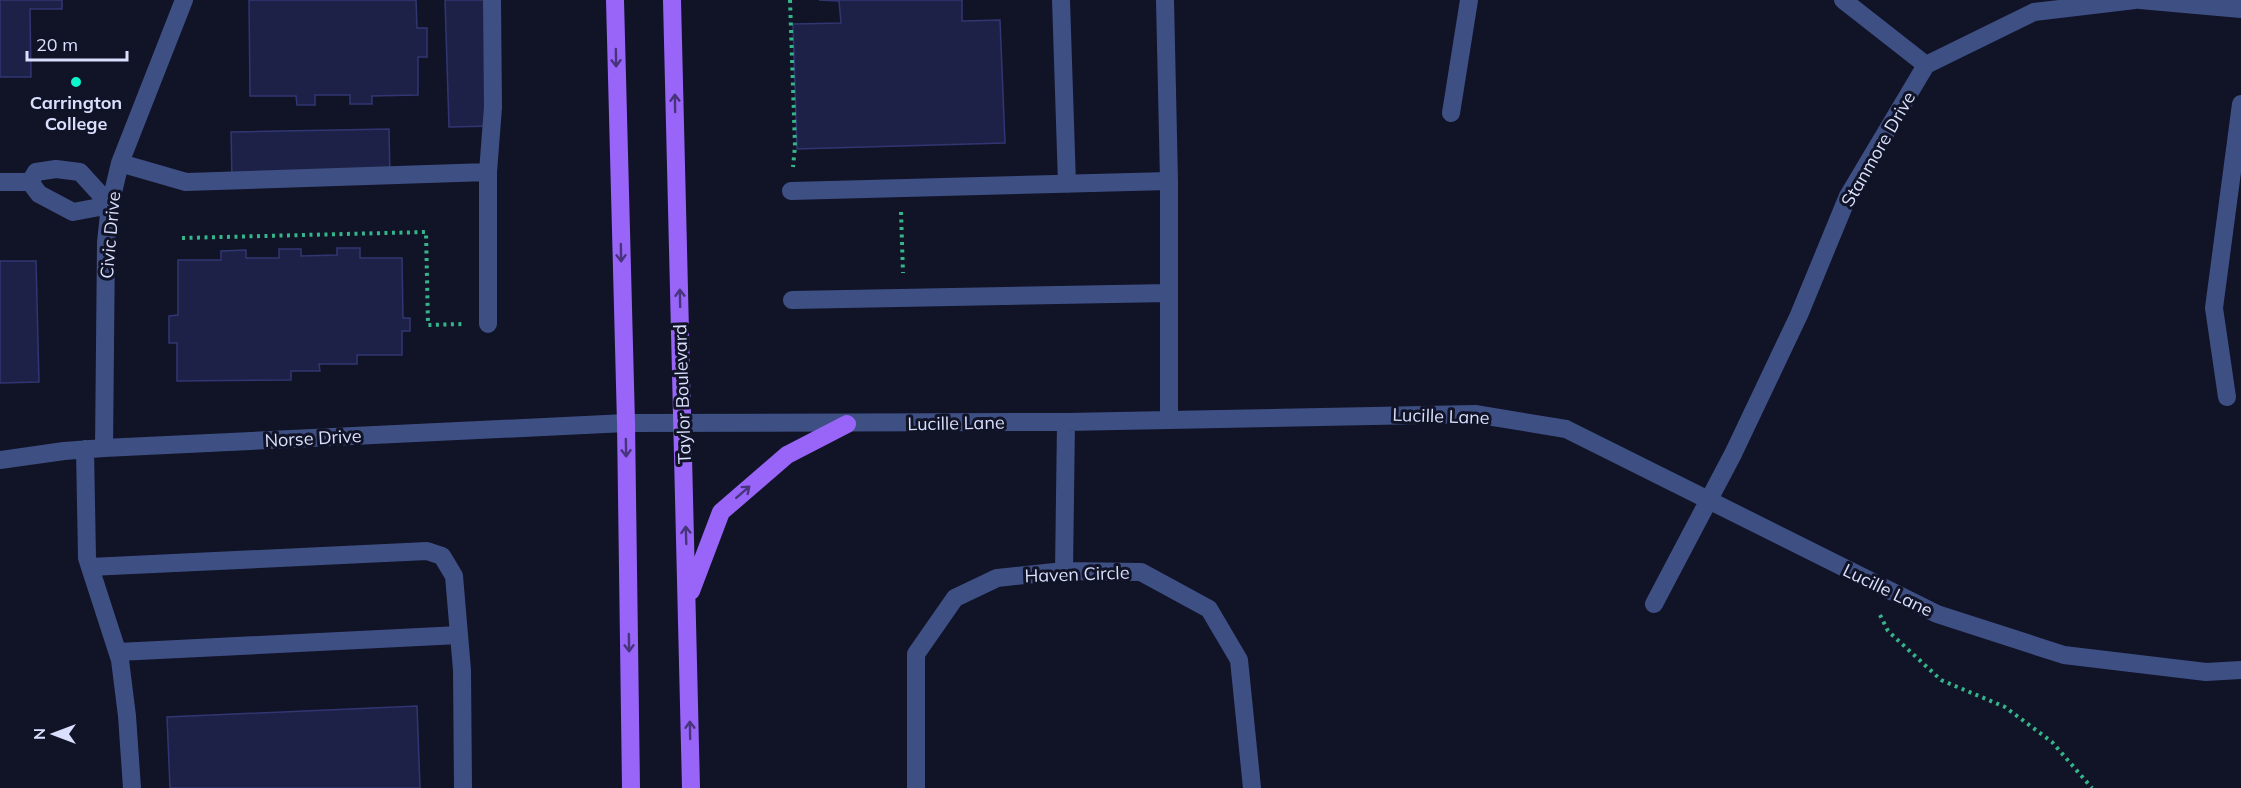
<svg xmlns="http://www.w3.org/2000/svg" width="2241" height="788" font-family="Mulish,sans-serif">
  <rect width="100%" height="100%" fill="#111327"/>
  <!-- building -->
  <path fill="#1e2147" stroke="#313672" stroke-width="1.5" d="M0,0H62V9H30L31,77H0Z
    M249,0H416L417,28H427V57H418V95L372,96V104H350V95H315V105H297L296,96H250Z
    M445,0H492L496,126L449,127Z
    M819,0H962V21L1000,20L1005,143L797,149L793,24L841,23L839,1Z
    M389,129L390,178L232,180L231,132Z
    M337,248H360V258H402L403,318H410V331H402V355H357V364H319L320,371H291V380L177,381V343H169V316L178,315V260H221V251L246,250V258H279V249H301V256L337,255Z
    M0,261H36L39,382L0,383Z
    M417,706L420,788H170L167,717Z"/>
  <g fill="none" stroke-linecap="round" stroke-linejoin="round">
    <!-- path -->
    <path stroke="#35b58a" stroke-width="4" stroke-dasharray="3 4.5" stroke-linecap="butt" d="M790,0L795,146L793,167
      M901,212L903,273
      M182,238L426,232L428,325L463,324
      M1880,615L1888,631L1941,680L2005,707L2052,742L2092,788"/>
    <!-- minor -->
    <path stroke="#3e4f84" stroke-width="18" d="M1061,0L1067,184
      M1165,0L1169,181V420
      M1843,0L1926,65
      M2140,0L2241,9
      M1451,113L1469,0
      M120,163L186,182L488,172
      M56,169L80,172L110,205L73,212L39,194L30,182L36,172Z
      M0,182H30
      M791,191L1169,181
      M792,300L1169,293
      M488,324V172L493,107L492,0
      M2227,397L2214,308L2241,104
      M104,448L106,242L110,205L120,163L184,0
      M85,449L87,558L120,660L127,716L132,788
      M0,460L64,451L104,448L626,423L1066,422L1475,414L1566,429L1937,614L2064,655L2206,672L2241,670
      M90,567L427,551L442,556L454,576L462,670L463,788
      M1064,571L1066,422
      M1654,604L1733,454L1799,315L1848,196L1926,65L2034,12L2135,0
      M118,652L459,635
      M916,788V654L955,598L997,578L1064,571L1141,572L1209,609L1239,660L1252,788"/>
    <!-- major -->
    <path stroke="#9865f8" stroke-width="18" d="M615,0L626,423L631,788
      M672,0L691,788
      M691,591L721,512L787,455L847,424"/>
  </g>
  <!-- one-way arrows -->
  <defs><path id="oneway-shaft" d="M-6 0H5M1.5-3L5.5 0L1.5 3" fill="none" stroke-width="1.6" stroke-linecap="round" stroke-linejoin="round" transform="scale(1.5)"/></defs>
  <g stroke="#47347b">
    <use href="#oneway-shaft" transform="translate(616 58) rotate(89)"/>
    <use href="#oneway-shaft" transform="translate(675 103) rotate(-91)"/>
    <use href="#oneway-shaft" transform="translate(621 253) rotate(89)"/>
    <use href="#oneway-shaft" transform="translate(680 298) rotate(-91)"/>
    <use href="#oneway-shaft" transform="translate(626 448) rotate(89)"/>
    <use href="#oneway-shaft" transform="translate(743 492) rotate(-41)"/>
    <use href="#oneway-shaft" transform="translate(686 535) rotate(-92)"/>
    <use href="#oneway-shaft" transform="translate(629 643) rotate(89)"/>
    <use href="#oneway-shaft" transform="translate(690 730) rotate(-91)"/>
  </g>
  <!-- markers -->
  <circle fill="#0df5cb" stroke="#111327" stroke-width="2" cx="76" cy="82" r="6"/>
  <g text-anchor="middle" dominant-baseline="central" stroke-width="6" stroke-linejoin="round" paint-order="stroke">
    <!-- poi labels -->
    <g font-size="18" font-weight="bold" fill="#d9dffd" stroke="#111327">
      <text x="76" y="102">Carrington<tspan x="76" dy="21">College</tspan></text>
    </g>
    <!-- street labels -->
    <g font-size="18" fill="#d9dffd" stroke="#111327">
      <text transform="translate(1878 149) rotate(-60)">Stanmore Drive</text>
      <text transform="translate(110 235) rotate(-85)">Civic Drive</text>
      <text transform="translate(682 394) rotate(-92)">Taylor Boulevard</text>
      <text transform="translate(1441 416) rotate(2)">Lucille Lane</text>
      <text transform="translate(956 423) rotate(-1)">Lucille Lane</text>
      <text transform="translate(313 438) rotate(-3)">Norse Drive</text>
      <text transform="translate(1077 574) rotate(-2)">Haven Circle</text>
      <text transform="translate(1888 590) rotate(26)">Lucille Lane</text>
    </g>
  </g>
  <!-- north arrow -->
  <g transform="translate(54 734) rotate(270)" stroke="#111327" stroke-width="4.5" paint-order="stroke">
  <path d="M0-4.5L10 22L0 15L-10 22Z" fill="#d9dffd"/>
  <text y="-9" font-size="16" font-weight="bold" text-anchor="middle" fill="#d9dffd">N</text>
  </g>
  <!-- scale -->
  <path d="M27 51v9h100v-9" fill="none" stroke="#d9dffd" stroke-width="3"/>
  <text x="36" y="51" font-size="18" fill="#d9dffd" stroke="#111327" stroke-width="4.5" paint-order="stroke">20 m</text>
</svg>
